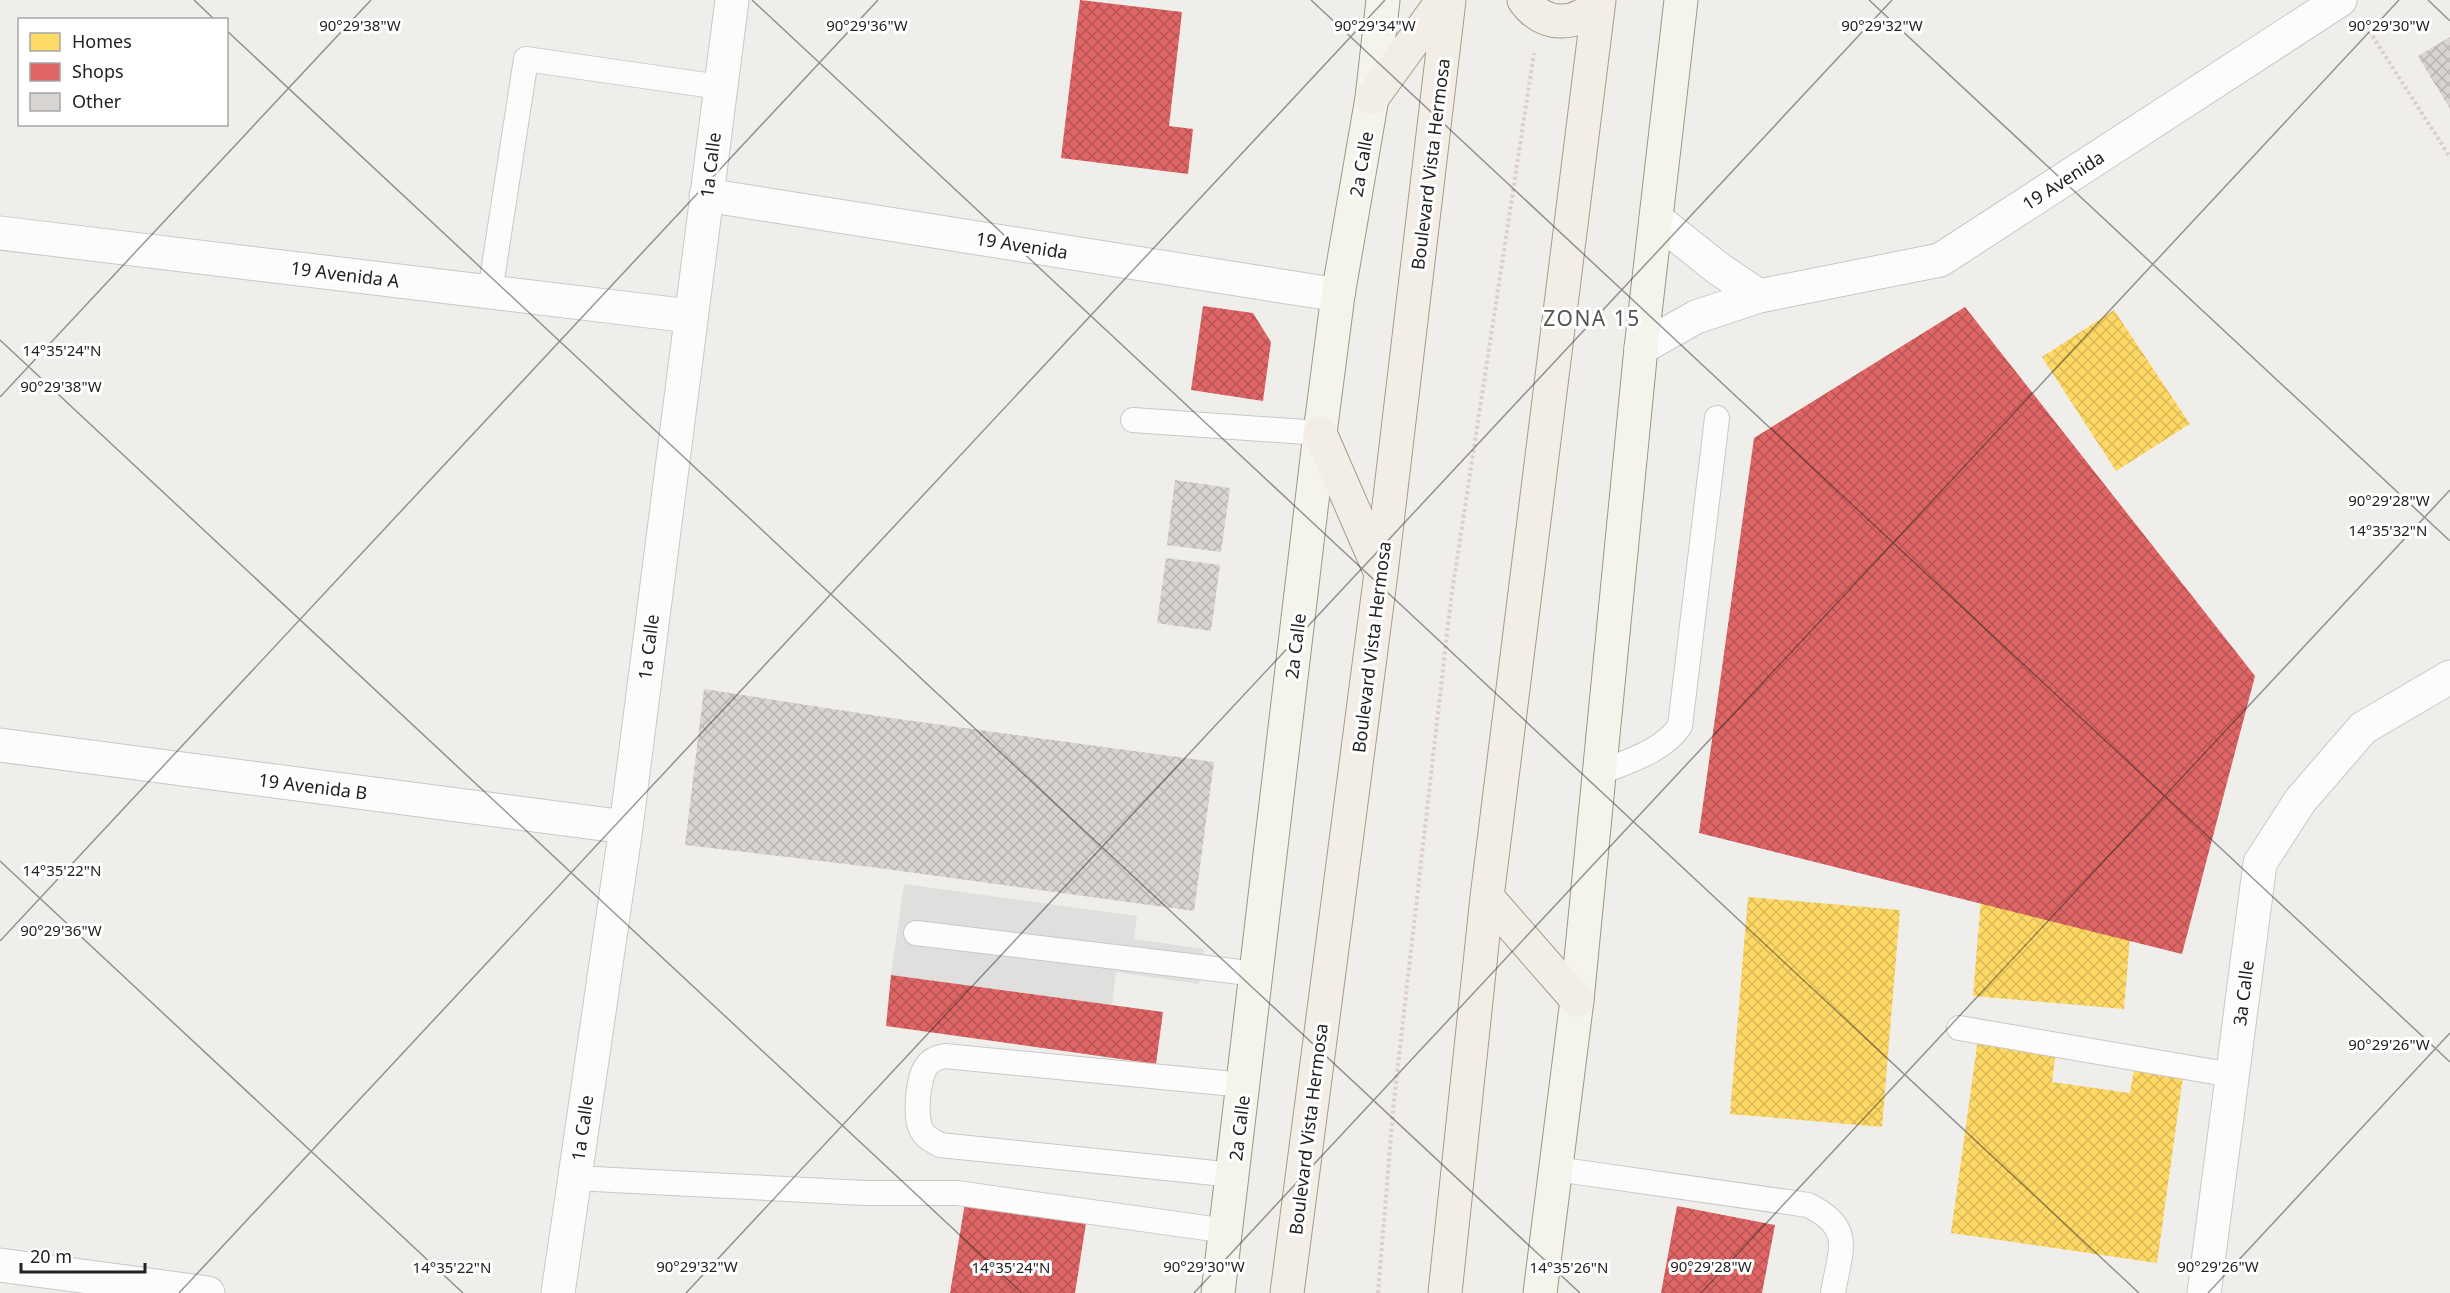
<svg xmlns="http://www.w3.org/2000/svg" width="2450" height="1293" font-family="'Noto Sans',sans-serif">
  <defs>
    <pattern id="homes-cross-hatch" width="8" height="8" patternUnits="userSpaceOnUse" patternTransform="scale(1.5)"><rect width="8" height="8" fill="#ffd966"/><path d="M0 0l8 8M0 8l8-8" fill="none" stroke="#daba58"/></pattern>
    <pattern id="shops-cross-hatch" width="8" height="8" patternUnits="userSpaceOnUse" patternTransform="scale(1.5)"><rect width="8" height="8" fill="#e06666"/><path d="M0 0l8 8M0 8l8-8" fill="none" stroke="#b55454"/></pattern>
    <pattern id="building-cross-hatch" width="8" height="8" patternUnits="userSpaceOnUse" patternTransform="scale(1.5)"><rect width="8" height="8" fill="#d7d4d2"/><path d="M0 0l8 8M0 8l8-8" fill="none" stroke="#b8b6b4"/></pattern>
  </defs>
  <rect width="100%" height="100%" fill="#f0eeeb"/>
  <!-- parking -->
  <path fill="#e0dfde" d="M904,884L1137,916L1134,939L1204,949L1199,984L1116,972L1112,1006L891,975Z"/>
  <!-- homes -->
  <path fill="url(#homes-cross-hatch)" d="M2114,310L2190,424L2116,471L2042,357Z
    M1991,779L2142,792L2124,1009L1973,996Z
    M1748,897L1900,910L1882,1127L1730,1114Z
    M1978,1039L2056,1051L2052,1082L2130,1093L2134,1069L2183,1076L2157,1263L1951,1233Z"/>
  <!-- shops -->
  <path fill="url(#shops-cross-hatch)" d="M1080,0L1182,12L1169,126L1193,129L1188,174L1061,158Z
    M1203,306L1253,313L1271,342L1263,401L1191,390Z
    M1965,307L2255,676L2182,954L1699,833L1754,438Z
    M891,975L1163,1012L1156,1064L886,1026Z
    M965,1203L1086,1223L1075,1293H950Z
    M1677,1206L1775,1225L1762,1293H1661Z"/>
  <!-- building -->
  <path fill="url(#building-cross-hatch)" d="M2450,37V109L2418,56Z
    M1175,480L1230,488L1221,552L1167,545Z
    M1166,558L1220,565L1211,631L1157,623Z
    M704,689L891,718L1214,762L1194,911L871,867L685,845Z"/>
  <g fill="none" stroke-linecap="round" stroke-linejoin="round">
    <defs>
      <path id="lane" d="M490,292L526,59L720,87
        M1133,420L1320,433
        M1599,773C1628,761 1662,752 1680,726L1717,418
        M916,933L1257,974
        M1959,1028L2232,1075
        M1556,1169L1808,1205C1855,1228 1840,1250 1833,1293
        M1234,1175L940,1145C933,1141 926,1138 922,1131C914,1119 918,1078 926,1067C931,1059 937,1058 945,1056L1244,1085
        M575,1178L864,1193H957L1227,1231"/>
      <path id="street" d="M706,195L1338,295
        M1656,219L1719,269L1759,296
        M0,233L690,316
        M1641,348L1696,317L1759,296L1940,260L2340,0
        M0,745L626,827
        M0,1265L208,1293
        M558,1293L626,827L732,0
        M2204,1293L2260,863L2300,801L2363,728L2450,677"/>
      <path id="secondary" d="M1218,1293L1320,433L1338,295L1372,98L1383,0
        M1540,1293L1577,1000L1641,348L1681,0"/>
      <path id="primary" d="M1524,0C1544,28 1576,27 1598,3
        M1372,98L1443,0
        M1320,433L1380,571
        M1487,897L1577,1000
        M1287,1293L1381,573L1449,0
        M1445,1293L1487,897L1599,0"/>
    </defs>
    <!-- lane casing -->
    <use href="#lane" stroke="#c9c8c7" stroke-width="26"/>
    <!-- street casing -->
    <use href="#street" stroke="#c9c8c7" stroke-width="35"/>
    <!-- secondary casing -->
    <use href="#secondary" stroke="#999a82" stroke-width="35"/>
    <!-- primary casing -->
    <use href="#primary" stroke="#a79c86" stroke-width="35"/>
    <!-- path -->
    <path stroke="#dccecd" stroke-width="4" stroke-dasharray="3 3" stroke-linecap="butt" d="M2366,26L2450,157
      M1378,1293L1394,1100L1451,599L1534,53"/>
    <!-- lane -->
    <use href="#lane" stroke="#fdfcfc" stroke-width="24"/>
    <!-- street -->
    <use href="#street" stroke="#fdfcfc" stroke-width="33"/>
    <!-- secondary -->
    <use href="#secondary" stroke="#f4f4ed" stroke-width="33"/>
    <!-- primary -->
    <use href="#primary" stroke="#f3ede7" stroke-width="33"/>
  </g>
  <!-- ticks -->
  <path fill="none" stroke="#222" stroke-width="1.5" stroke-opacity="0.45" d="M194,0L215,20M752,0L2139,1293M1311,0L2450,1062M1869,0L2450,541M2428,0L2450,21M226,30L1580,1293M0,340L1022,1293M0,397L371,0M0,861L463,1293M0,941L878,0M179,1293L1385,0M686,1293L1892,0M1194,1293L2399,0M1701,1293L2450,490M2208,1293L2450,1033"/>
  <g text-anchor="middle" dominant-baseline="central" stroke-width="6" stroke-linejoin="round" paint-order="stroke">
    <!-- street labels -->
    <g font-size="18" fill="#222" stroke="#fff">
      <text transform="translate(1361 164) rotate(-80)">2a Calle</text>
      <text transform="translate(1430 164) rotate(-83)">Boulevard Vista Hermosa</text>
      <text transform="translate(710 165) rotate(-83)">1a Calle</text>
      <text transform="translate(2063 180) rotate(-33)">19 Avenida</text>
      <text transform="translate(1022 245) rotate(9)">19 Avenida</text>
      <text transform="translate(345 274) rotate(7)">19 Avenida A</text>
      <text transform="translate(1295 646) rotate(-83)">2a Calle</text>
      <text transform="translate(648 647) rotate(-83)">1a Calle</text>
      <text transform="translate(1371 647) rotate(-83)">Boulevard Vista Hermosa</text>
      <text transform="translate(313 786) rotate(7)">19 Avenida B</text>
      <text transform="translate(2243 993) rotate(-83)">3a Calle</text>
      <text transform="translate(582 1128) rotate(-82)">1a Calle</text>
      <text transform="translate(1239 1128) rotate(-83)">2a Calle</text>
      <text transform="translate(1308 1129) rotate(-83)">Boulevard Vista Hermosa</text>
    </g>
    <!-- quarter labels -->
    <g font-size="21" letter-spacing="1.5" fill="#555" stroke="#fff">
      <text x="1592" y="318">ZONA 15</text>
    </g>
  </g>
  <g font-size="15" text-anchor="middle" fill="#222" stroke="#fff" stroke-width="6" stroke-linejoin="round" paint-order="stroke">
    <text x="360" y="31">90°29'38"W</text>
    <text x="867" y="31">90°29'36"W</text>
    <text x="1375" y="31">90°29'34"W</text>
    <text x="1882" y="31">90°29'32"W</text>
    <text x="2389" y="31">90°29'30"W</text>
    <text x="62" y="356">14°35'24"N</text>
    <text x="61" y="392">90°29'38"W</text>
    <text x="2389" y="506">90°29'28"W</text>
    <text x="2388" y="536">14°35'32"N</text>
    <text x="62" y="876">14°35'22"N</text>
    <text x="61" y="936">90°29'36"W</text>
    <text x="2389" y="1050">90°29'26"W</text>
    <text x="697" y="1272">90°29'32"W</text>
    <text x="1204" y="1272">90°29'30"W</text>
    <text x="1711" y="1272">90°29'28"W</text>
    <text x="2218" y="1272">90°29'26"W</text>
    <text x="452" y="1273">14°35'22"N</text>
    <text x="1011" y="1273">14°35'24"N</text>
    <text x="1569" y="1273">14°35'26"N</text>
  </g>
  <!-- legend -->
  <rect x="18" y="18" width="210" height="108" fill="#ffffff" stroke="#a7a7a7" stroke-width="1.5"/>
  <rect x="30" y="33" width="30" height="18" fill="#ffd966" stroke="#a7a7a7" stroke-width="1.5"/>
  <text x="72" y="48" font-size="18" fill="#222222">Homes</text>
  <rect x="30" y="63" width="30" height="18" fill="#e06666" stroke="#a7a7a7" stroke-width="1.5"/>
  <text x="72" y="78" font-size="18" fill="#222222">Shops</text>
  <rect x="30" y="93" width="30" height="18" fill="#d7d4d2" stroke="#a7a7a7" stroke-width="1.5"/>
  <text x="72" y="108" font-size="18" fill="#222222">Other</text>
  <!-- scale -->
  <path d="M21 1263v9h124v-9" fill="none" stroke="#222222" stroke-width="3"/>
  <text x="30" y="1263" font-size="18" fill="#222222" stroke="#ffffff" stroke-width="4.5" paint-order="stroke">20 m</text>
</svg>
